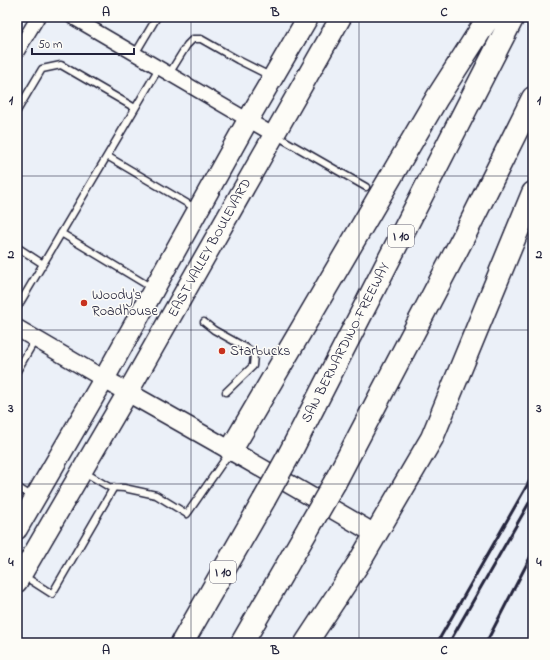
<svg xmlns="http://www.w3.org/2000/svg" width="550" height="660" font-family="'Indie Flower',sans-serif">
  <rect width="100%" height="100%" fill="#ebf0f8"/>
  <filter id="ink" filterUnits="userSpaceOnUse"><feTurbulence type="fractalNoise" baseFrequency=".025" numOctaves="2"/><feDisplacementMap in="SourceGraphic" scale="8" xChannelSelector="R" yChannelSelector="G"/><feConvolveMatrix kernelMatrix="1 2 1 2 8 2 1 2 1" color-interpolation-filters="sRGB"/></filter>
  <g filter="url(#ink)">
    <g fill="none" stroke-linecap="round" stroke-linejoin="round">
      <defs>
        <path id="service" d="M135,54L157,17
          M169,74L187,45L193,39H201L238,60L270,76
          M17,111L42,69L61,65L135,108
          M277,136L366,187
          M107,156L195,208
          M61,233L152,288
          M17,247L43,264
          M17,308L159,68
          M204,322L214,330L250,350L254,355L253,366L226,392
          M17,371L35,340
          M84,472L109,487L124,488L156,495L187,514L230,452
          M17,487L33,497
          M24,576L52,594L114,487"/>
        <path id="minor" d="M72,17L274,135
          M17,52L38,17"/>
        <path id="tertiary" d="M17,328L104,379"/>
        <path id="secondary" d="M104,379C195,430 285,481 375,534"/>
        <path id="primary" d="M17,529L104,379L248,120L308,17
          M17,582L128,392L341,17"/>
        <path id="motorway" d="M231,450L437,98L489,17
          M289,455L513,17
          M335,482L465,234L533,98
          M182,643L264,500
          M242,643L309,527
          M306,643L360,561L432,438L533,193"/>
      </defs>
      <!-- service casing -->
      <use href="#service" stroke="#22223b" stroke-width="9"/>
      <!-- minor casing -->
      <use href="#minor" stroke="#22223b" stroke-width="16"/>
      <!-- tertiary casing -->
      <use href="#tertiary" stroke="#22223b" stroke-width="19"/>
      <!-- secondary casing -->
      <use href="#secondary" stroke="#22223b" stroke-width="21"/>
      <!-- primary casing -->
      <use href="#primary" stroke="#22223b" stroke-width="23"/>
      <!-- motorway casing -->
      <use href="#motorway" stroke="#22223b" stroke-width="25"/>
      <!-- service -->
      <use href="#service" stroke="#fdfcf7" stroke-width="6"/>
      <!-- minor -->
      <use href="#minor" stroke="#fdfcf7" stroke-width="13"/>
      <!-- tertiary -->
      <use href="#tertiary" stroke="#fdfcf7" stroke-width="16"/>
      <!-- secondary -->
      <use href="#secondary" stroke="#fdfcf7" stroke-width="18"/>
      <!-- primary -->
      <use href="#primary" stroke="#fdfcf7" stroke-width="20"/>
      <!-- motorway -->
      <use href="#motorway" stroke="#fdfcf7" stroke-width="22"/>
      <!-- rail -->
      <path stroke="#22223b" stroke-width="3" d="M437,643L533,475
        M449,643L533,496
        M486,643L533,552"/>
      <defs>
        <path id="motorway-bridge" d="M264,500L289,455
          M309,527L335,482"/>
      </defs>
      <!-- motorway-bridge casing -->
      <use href="#motorway-bridge" stroke="#22223b" stroke-width="25" stroke-linecap="butt"/>
      <!-- motorway-bridge -->
      <use href="#motorway-bridge" stroke="#fdfcf7" stroke-width="22"/>
    </g>
  </g>
  <!-- grid -->
  <path fill="none" stroke="#22223b" stroke-width="1" stroke-opacity="0.55" d="M191,17V643M359,17V643M17,176H533M17,330H533M17,484H533"/>
  <!-- markers -->
  <g fill="#c8321e" stroke="#fdfcf7" stroke-width="1.5">
    <circle cx="84" cy="303" r="4"/>
    <circle cx="222" cy="351" r="4"/>
  </g>
  <g text-anchor="middle" dominant-baseline="central" stroke-width="3" stroke-linejoin="round" paint-order="stroke">
    <!-- shield labels -->
    <g fill="#fdfcf7" stroke="#646373" stroke-width="1">
      <rect x="388" y="225" width="26" height="22" rx="3"/>
      <rect x="210" y="561" width="26" height="22" rx="3"/>
    </g>
    <g font-size="13" font-weight="bold" fill="#22223b">
      <text x="401" y="236">I 10</text>
      <text x="223" y="572">I 10</text>
    </g>
    <!-- street labels -->
    <g font-size="14" fill="#22223b" stroke="#fdfcf7">
      <text transform="translate(210 248) rotate(-61)">EAST VALLEY BOULEVARD</text>
      <text transform="translate(346 343) rotate(-63)">SAN BERNARDINO FREEWAY</text>
    </g>
    <!-- poi labels -->
    <g font-size="14" fill="#22223b" stroke="#fdfcf7" text-anchor="start">
      <text x="92" y="295">Woody's<tspan x="92" dy="16">Roadhouse</tspan></text>
      <text x="230" y="351">Starbucks</text>
    </g>
  </g>
  <!-- margin -->
  <rect width="550" height="660" fill="none" stroke="#fdfcf7" stroke-width="44"/>
  <!-- scale -->
  <path d="M32 48v6h102v-6" fill="none" stroke="#22223b" stroke-width="2"/>
  <text x="38" y="48" font-size="12" fill="#22223b" stroke="#fdfcf7" stroke-width="3" paint-order="stroke">50 m</text>
  <rect x="22" y="22" width="506" height="616" fill="none" stroke="#22223b" stroke-width="1.5"/>
  <g font-size="13" text-anchor="middle" font-weight="bold" fill="#22223b">
    <text x="106" y="16">A</text>
    <text x="275" y="16">B</text>
    <text x="444" y="16">C</text>
    <text x="11" y="104">1</text>
    <text x="539" y="104">1</text>
    <text x="11" y="258">2</text>
    <text x="539" y="258">2</text>
    <text x="11" y="412">3</text>
    <text x="539" y="412">3</text>
    <text x="11" y="566">4</text>
    <text x="539" y="566">4</text>
    <text x="106" y="654">A</text>
    <text x="275" y="654">B</text>
    <text x="444" y="654">C</text>
  </g>
</svg>
